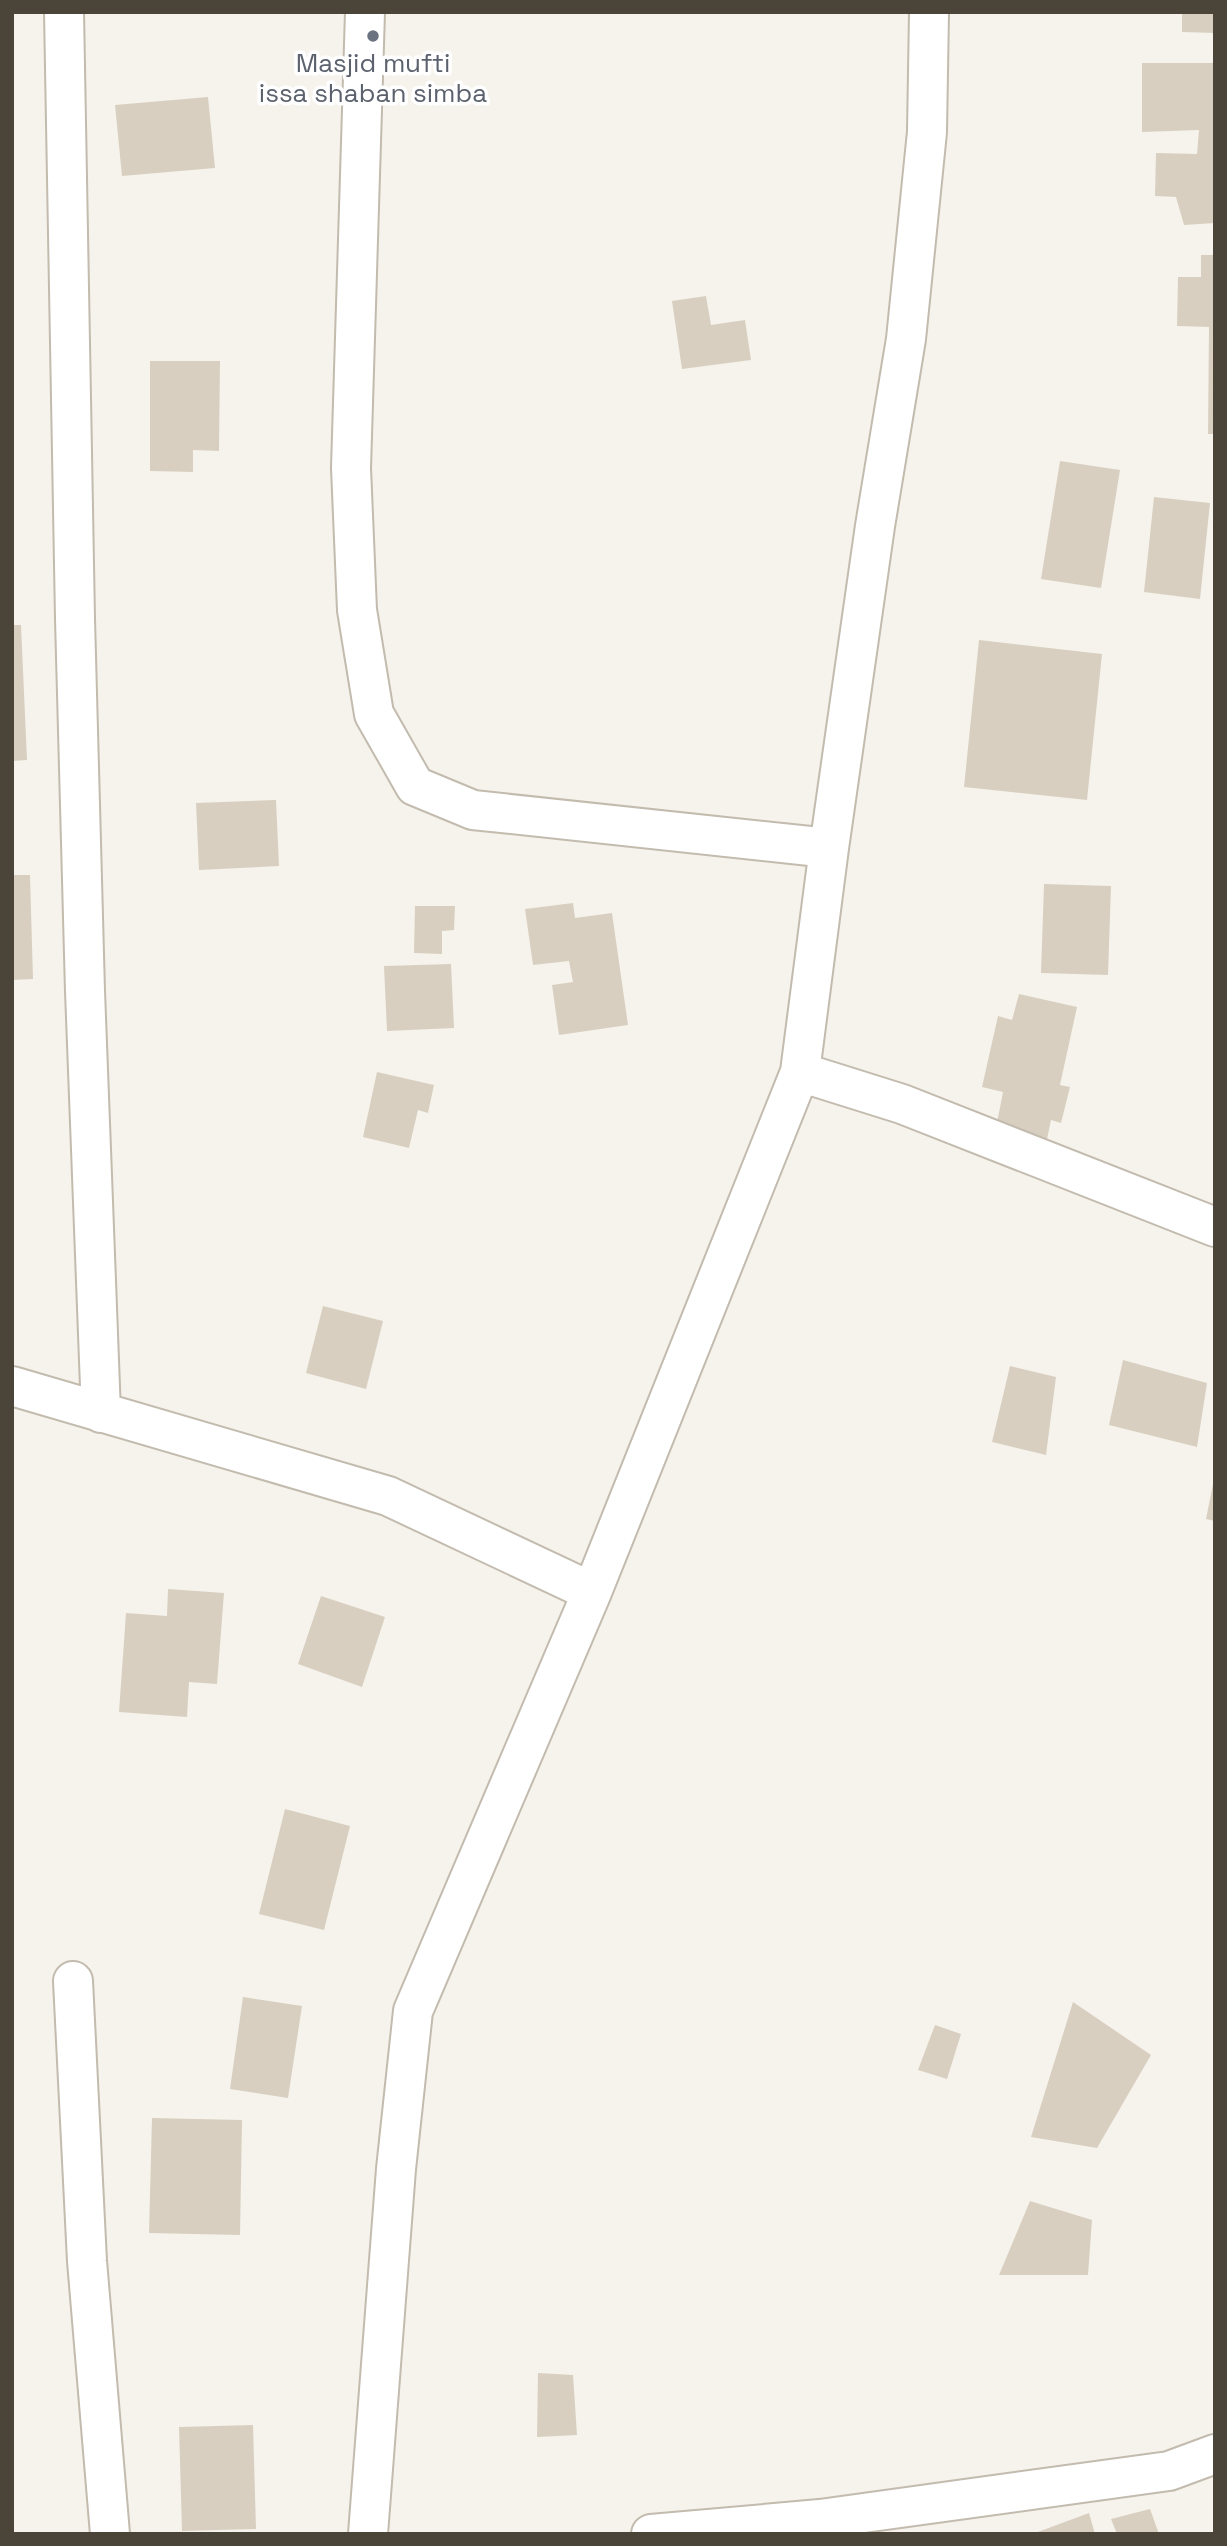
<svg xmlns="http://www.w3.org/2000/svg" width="1227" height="2546" font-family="'Space Grotesk',sans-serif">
  <rect width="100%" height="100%" fill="#f6f3ec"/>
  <!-- building -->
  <path fill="#d8cfc1" d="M1182,12H1215V33L1182,32Z
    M1142,63H1215V223L1184,225L1176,197L1155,196L1156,153L1197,154L1199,130L1142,132Z
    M208,97L215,168L122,176L115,105Z
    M1201,255H1215V434H1208L1209,327L1177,326L1178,277H1201Z
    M706,296L711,325L745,320L751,360L682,369L672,301Z
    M150,361H220L219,451L193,450V472L150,471Z
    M1060,461L1120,470L1101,588L1041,579Z
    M1154,497L1210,503L1200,599L1144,592Z
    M12,625H21L27,760L12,761Z
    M979,640L1102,654L1087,800L964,787Z
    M276,800L279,866L199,870L196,803Z
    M12,875H30L33,979L12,980Z
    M1044,884L1111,886L1108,975L1041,973Z
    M573,903L575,918L612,913L628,1025L559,1035L552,985L573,982L569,961L533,965L525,909Z
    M415,906H455L454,930L442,931V954L414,953Z
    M451,964L454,1028L387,1031L384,966Z
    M1019,994L1077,1007L1060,1085L1070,1087L1061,1123L1051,1120L1046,1144L995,1133L1003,1092L982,1087L998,1016L1012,1020Z
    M377,1072L434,1085L428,1113L418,1110L409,1148L363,1137Z
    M323,1306L383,1321L366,1389L306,1373Z
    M1123,1360L1207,1383L1197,1447L1109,1425Z
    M1010,1366L1056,1377L1046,1455L992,1442Z
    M1214,1479H1215V1521L1206,1519Z
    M168,1589L224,1593L217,1684L189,1682L187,1717L119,1712L126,1613L167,1616Z
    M321,1596L385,1617L362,1687L298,1664Z
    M285,1809L350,1826L324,1930L259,1914Z
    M243,1997L302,2006L288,2098L230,2089Z
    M1073,2002L1151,2055L1097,2148L1031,2137Z
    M935,2025L961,2034L947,2079L918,2070Z
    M152,2118L242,2120L240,2235L149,2233Z
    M1030,2201L1092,2220L1088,2275H999Z
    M538,2373L573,2375L577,2435L537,2437Z
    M253,2425L256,2529L182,2531L179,2427Z
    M1150,2509L1159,2534H1117L1111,2519Z
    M1089,2513L1095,2534H1035V2533Z"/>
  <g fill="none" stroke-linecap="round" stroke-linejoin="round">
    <defs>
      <path id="minor" d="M64,12L75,619L85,991L101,1413
        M365,12L351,468L357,610L374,714L415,786L473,810L829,848
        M800,1072L902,1104L1215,1227
        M12,1386L388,1496L592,1592
        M73,1981L87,2261L110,2534
        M368,2534L396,2169L413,2011L592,1592L800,1072L829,848L875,526L906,339L927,132L929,12
        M651,2534L820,2519L1169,2471L1215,2454"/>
    </defs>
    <!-- minor casing -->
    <use href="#minor" stroke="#c2bbae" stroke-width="42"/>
    <!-- minor -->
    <use href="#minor" stroke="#fff" stroke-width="38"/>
  </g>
  <!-- markers -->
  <circle fill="#6b7280" stroke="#fff" stroke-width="2.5" cx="373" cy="36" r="7"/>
  <g text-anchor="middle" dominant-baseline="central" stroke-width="7" stroke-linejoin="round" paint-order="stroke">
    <!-- worship labels -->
    <g font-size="26" fill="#5b616d" stroke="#fff">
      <text x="373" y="63">Masjid mufti<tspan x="373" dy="30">issa shaban simba</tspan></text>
    </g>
  </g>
  <!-- border -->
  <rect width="1227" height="2546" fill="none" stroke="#4b4439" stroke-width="28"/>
</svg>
